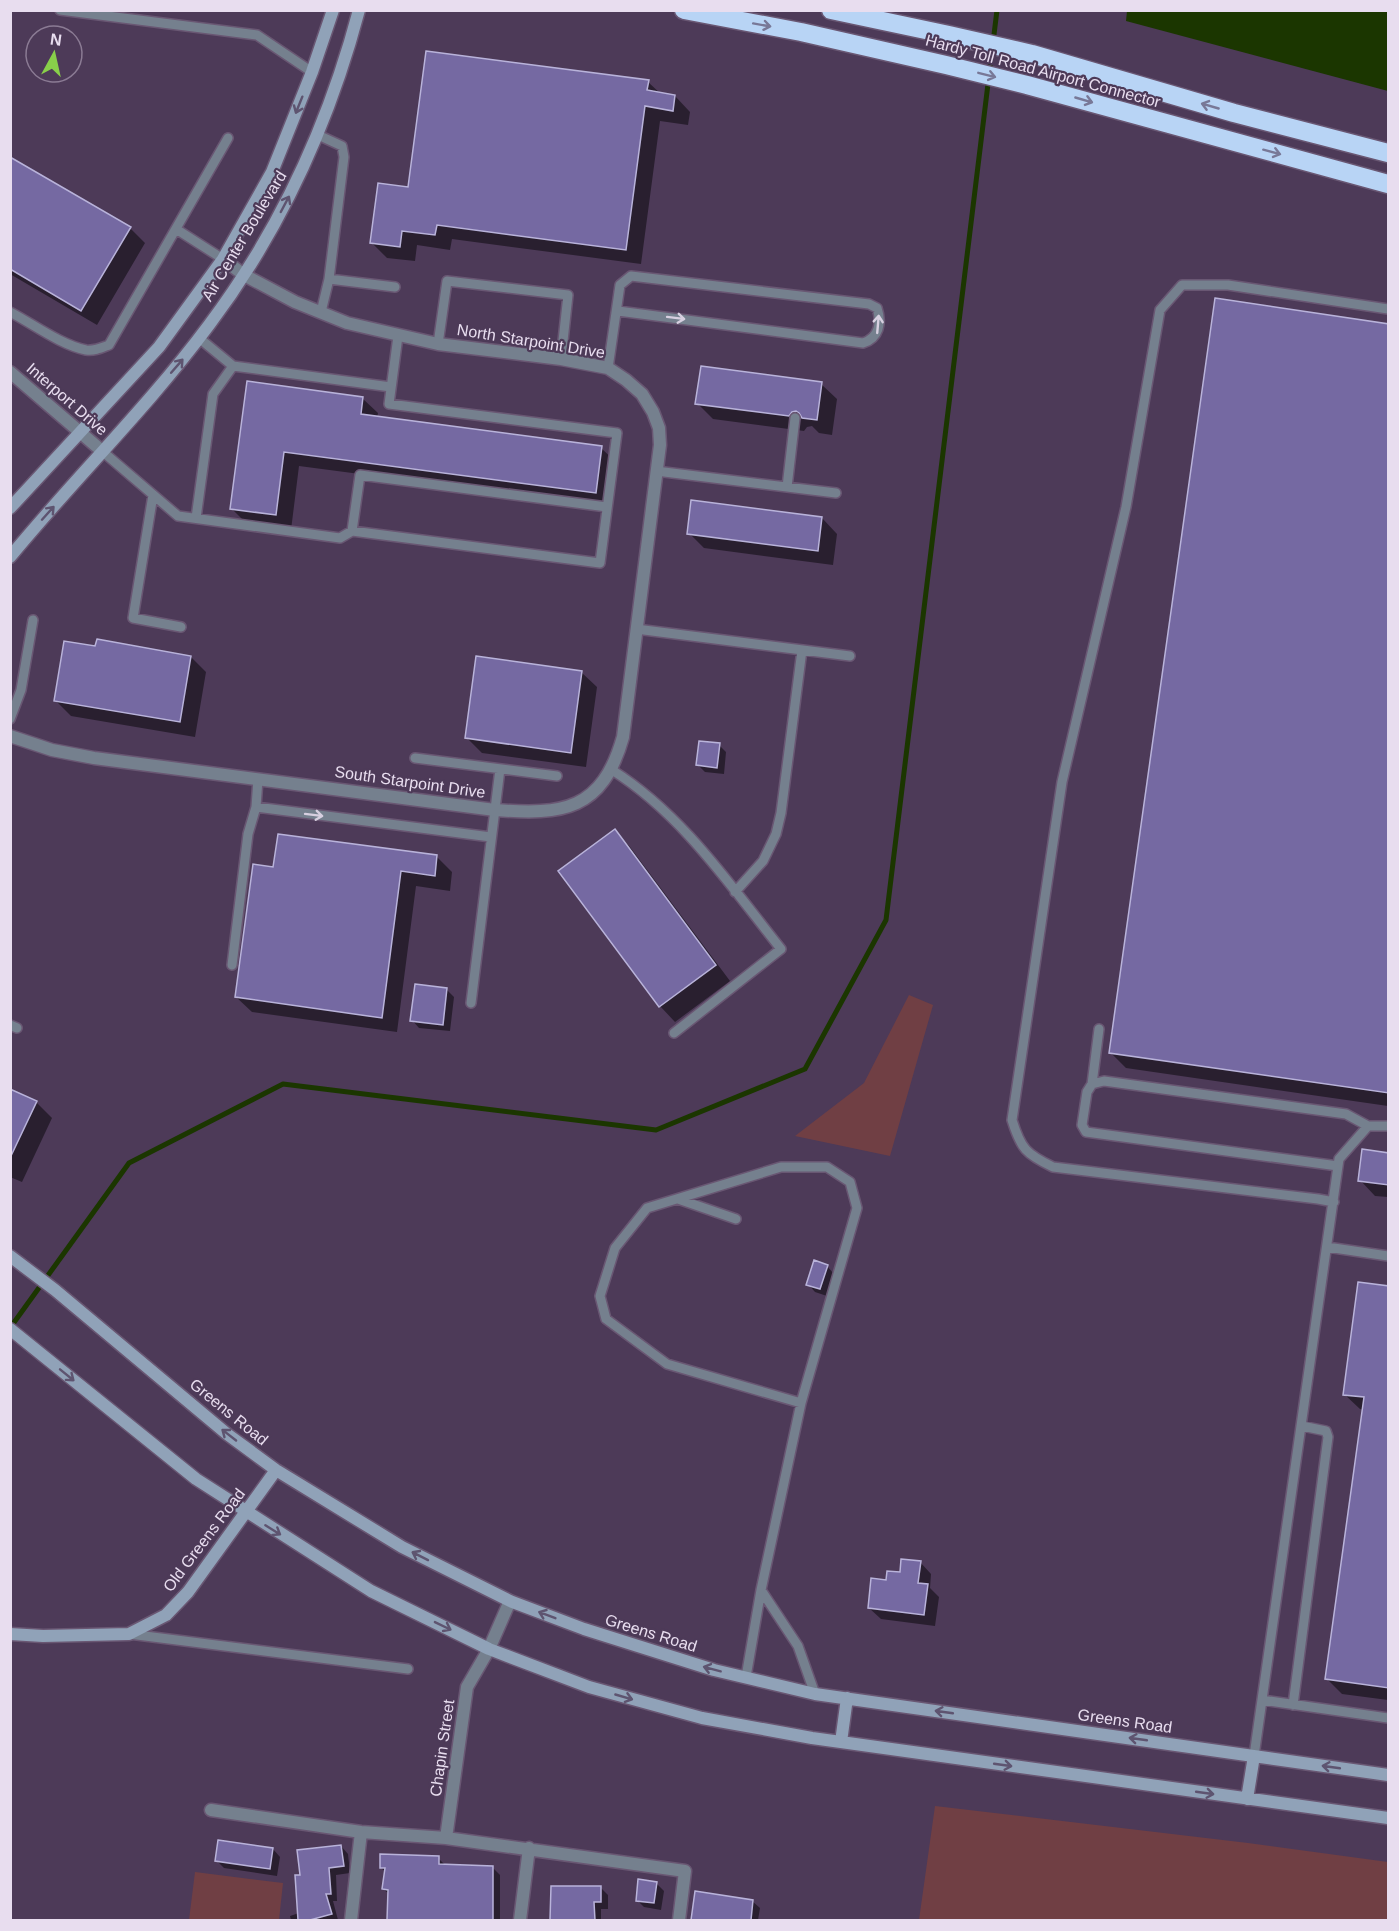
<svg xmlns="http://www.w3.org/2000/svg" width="1399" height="1931" font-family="Helvetica,sans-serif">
  <rect width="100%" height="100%" fill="#4d3a58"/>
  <!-- green -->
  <path fill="#703f44" d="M909,995L933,1005L890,1156L795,1136L864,1083Z
    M935,1806L1248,1843L1388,1862V1920H919Z
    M195,1872L283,1883L279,1920H189Z"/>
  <!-- water -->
  <path fill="#1b3600" d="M1127,11H1388V91L1126,21Z"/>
  <!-- shadow -->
  <path fill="#0007" d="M648,82L661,94L675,96L690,112L688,125L660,121L641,264L452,239L450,250L417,245L415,261L387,258L371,242L409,189Z
    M10,159L130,228L145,243L97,325L10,274Z
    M1388,325V1106L1126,1068L1111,1053Z
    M248,382L362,398L378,413L377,418L601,448L617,463L611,507L299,466L291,530L247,524L231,508Z
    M821,384L837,399L832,435L819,433L812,426L807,427L804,431L713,419L697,403Z
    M822,518L837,534L833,565L704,548L689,533Z
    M191,657L206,672L195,737L71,716L55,700Z
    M581,672L597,687L586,767L482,753L467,738Z
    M719,745L726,752L724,774L705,772L698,765Z
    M615,831L630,847L730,981L675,1022L660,1006Z
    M437,857L452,872L450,891L416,886L397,1032L252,1012L236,997L274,869Z
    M447,990L454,997L450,1031L419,1028L412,1020Z
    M10,1090L36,1102L52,1118L22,1182L10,1177Z
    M1388,1154V1197L1375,1196L1360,1180Z
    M827,1266L834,1274L827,1296L815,1292L808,1284Z
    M1388,1288V1700L1342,1694L1326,1678L1364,1410L1360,1409L1344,1394Z
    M920,1562L931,1574L930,1588L939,1597L935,1626L881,1619L869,1608L888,1582Z
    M341,1846L348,1854L350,1873L336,1875L337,1901H333L338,1920H291L290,1916L299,1913L302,1876Z
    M273,1849L280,1857L277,1876L224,1868L216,1860Z
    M438,1858L446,1866L492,1867L500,1875V1920H388L389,1894L383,1889L386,1872L381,1868Z
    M656,1883L664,1891L661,1910L644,1907L637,1900Z
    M601,1888L608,1895V1909H601V1920H538H552Z
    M696,1893L752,1901L760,1908L758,1920H692Z"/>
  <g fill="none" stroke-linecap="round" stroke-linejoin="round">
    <!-- stream -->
    <path stroke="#1b3600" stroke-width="5" d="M10,1328L129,1163L283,1084L656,1130L805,1069L886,920L997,10"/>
  </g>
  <!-- building -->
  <path fill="#7569a2" stroke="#b9b3da" stroke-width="1.5" d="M426,51L649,80L647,90L675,95L673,111L645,106L626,250L437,225L435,235L402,231L400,247L370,243L378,183L408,187Z
    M10,157L131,227L81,311L10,269Z
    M1215,298L1389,324V1093L1109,1053Z
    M701,366L822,382L817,420L802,418L799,413L796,411L792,412L789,416L695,404Z
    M247,381L363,397L361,414L602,446L596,493L284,452L276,515L230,509Z
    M691,500L822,517L818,551L687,534Z
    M97,639L191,656L180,722L54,701L64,641L95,646Z
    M476,656L582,671L571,753L465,738Z
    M699,741L720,743L717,768L696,765Z
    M615,829L716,965L659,1007L558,871Z
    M278,834L437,855L435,876L401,871L382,1018L235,997L253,864L273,867Z
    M415,984L447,988L443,1025L410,1021Z
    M10,1089L37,1101L10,1158Z
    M1362,1149L1389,1153V1185L1358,1181Z
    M814,1260L828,1265L820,1289L806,1285Z
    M1358,1282L1389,1286V1688L1325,1679L1364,1397L1343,1395Z
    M901,1559L921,1561L918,1583L928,1584L924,1615L868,1608L871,1578L886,1580L887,1571L900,1572Z
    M218,1840L273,1848L270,1869L215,1861Z
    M341,1845L344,1866L329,1868L331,1894H326L332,1914L310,1920H298L295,1875H300L297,1850Z
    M380,1854L439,1856V1864L493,1866V1920H387L388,1890L382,1889L385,1868H380Z
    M638,1879L657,1882L654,1903L636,1901Z
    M551,1886H601V1902H594L595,1920H550Z
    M695,1891L753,1900L751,1920H691Z"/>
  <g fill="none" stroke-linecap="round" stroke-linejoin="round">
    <defs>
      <path id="lane" d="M60,10L257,35L312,72
        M318,135L342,146L344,157L329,279L321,312
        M176,229L223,259
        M329,279L395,287
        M10,312C33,324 61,345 86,350C95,351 101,348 109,345L228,138
        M199,338L233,366L391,387
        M438,344L447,281L568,295L561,359
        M608,368L620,285L631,276L869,304L877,308C882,323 879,338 863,343L618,311
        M102,451L178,516L340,538L352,531L600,563L617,433L389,404L398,336
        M656,471L836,493
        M787,487L795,418
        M153,495L133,618L181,627
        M196,518L213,394L233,366
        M352,531L360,475L607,507
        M636,629L850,656
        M10,719L21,690L33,620
        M415,758L557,776
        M612,770C682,814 730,885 781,949L674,1033
        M256,807L491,837
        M735,892L763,861L776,834L781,813L802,650
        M232,965L248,834L256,807L258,779
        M471,1003L500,769
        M10,1025L17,1028
        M1092,1084L1099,1029
        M1338,1166L1086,1132L1082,1125L1087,1092L1092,1084L1104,1081L1346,1114L1368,1126
        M678,1199L736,1219
        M1334,1202L1318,1199L1053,1167C1026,1154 1021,1149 1012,1120L1062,782L1126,507L1160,310L1182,285H1228L1388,309
        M1327,1247L1388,1256
        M761,1590L798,1646L815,1694
        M129,1634L408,1669
        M746,1677L761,1590L801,1403L857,1208L850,1182L827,1167H781L647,1208L615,1248L600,1296L606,1319L667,1364L801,1403
        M1262,1700L1388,1718
        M1293,1705L1328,1437L1326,1431L1302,1426
        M1254,1756L1339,1159L1368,1126H1388"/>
      <path id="street" d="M10,372L102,451
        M10,736L52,750L94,758L495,810C563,815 602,811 623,737L660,445L659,428L653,412L642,394L626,380L608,368L561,359L438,344L347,323L295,302L244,275L223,259
        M211,1810L361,1832L446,1838L685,1871L679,1920
        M446,1838L467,1687L489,1649L510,1601
        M351,1920L361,1832
        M520,1920L529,1848"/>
      <path id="secondary" d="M10,508L159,347L223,259L272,172L312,72L333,10
        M10,557C75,478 148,407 209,325C279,232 329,123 359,10
        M10,1256L55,1290L227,1434L276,1470L402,1547L510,1601L584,1629L714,1670L815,1694L1388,1775
        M10,1329L196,1479L371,1591L489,1649L589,1687L702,1718L812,1738L1388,1818
        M10,1634L43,1636L129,1634L166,1615L188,1592L276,1470
        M841,1742L847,1698
        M1247,1799L1254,1756"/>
      <path id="highway" d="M684,10L801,32L946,65L1027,85L1388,184
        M831,10L949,35L1032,54L1234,113L1388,153"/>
    </defs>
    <!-- lane casing -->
    <use href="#lane" stroke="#695773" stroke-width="12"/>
    <!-- street casing -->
    <use href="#street" stroke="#695773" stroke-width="15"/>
    <!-- secondary casing -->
    <use href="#secondary" stroke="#695773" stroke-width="15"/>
    <!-- highway casing -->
    <use href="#highway" stroke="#695773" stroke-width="21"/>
    <!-- lane -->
    <use href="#lane" stroke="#75808e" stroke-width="9"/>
    <!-- street -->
    <use href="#street" stroke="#75808e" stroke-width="12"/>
    <!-- secondary -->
    <use href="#secondary" stroke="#90a2b8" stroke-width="12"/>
    <!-- highway -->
    <use href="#highway" stroke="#b8d4f5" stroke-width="18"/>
  </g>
  <!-- one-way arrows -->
  <defs><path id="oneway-shaft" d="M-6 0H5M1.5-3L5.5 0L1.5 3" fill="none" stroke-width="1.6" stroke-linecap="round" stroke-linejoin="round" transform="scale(1.5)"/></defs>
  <g stroke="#787897">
    <use href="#oneway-shaft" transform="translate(762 25) rotate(10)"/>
    <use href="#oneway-shaft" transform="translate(987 75) rotate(14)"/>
    <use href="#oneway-shaft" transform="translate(1084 100) rotate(16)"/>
    <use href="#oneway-shaft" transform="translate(1210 106) rotate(-164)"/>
    <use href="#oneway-shaft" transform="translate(1272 152) rotate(15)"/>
  </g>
  <g stroke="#5e5470">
    <use href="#oneway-shaft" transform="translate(299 105) rotate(112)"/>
    <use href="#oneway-shaft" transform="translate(285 204) rotate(-62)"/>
    <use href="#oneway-shaft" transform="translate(177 366) rotate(-49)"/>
    <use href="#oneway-shaft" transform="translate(48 513) rotate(-48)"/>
    <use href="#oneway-shaft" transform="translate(67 1375) rotate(39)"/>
    <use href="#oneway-shaft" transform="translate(229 1435) rotate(-142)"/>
    <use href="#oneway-shaft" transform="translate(273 1530) rotate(32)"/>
    <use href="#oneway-shaft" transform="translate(420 1556) rotate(-153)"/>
    <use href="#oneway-shaft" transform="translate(547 1615) rotate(-159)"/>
    <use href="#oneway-shaft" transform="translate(443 1626) rotate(26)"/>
    <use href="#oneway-shaft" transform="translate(712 1669) rotate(-165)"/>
    <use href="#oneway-shaft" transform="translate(624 1697) rotate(16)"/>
    <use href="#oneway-shaft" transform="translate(944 1712) rotate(-172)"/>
    <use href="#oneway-shaft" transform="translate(1138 1739) rotate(-172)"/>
    <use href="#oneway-shaft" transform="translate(1003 1765) rotate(8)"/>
    <use href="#oneway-shaft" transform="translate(1331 1767) rotate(-172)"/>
    <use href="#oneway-shaft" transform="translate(1205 1793) rotate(8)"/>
  </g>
  <g stroke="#d7cfe0">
    <use href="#oneway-shaft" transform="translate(676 318) rotate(7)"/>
    <use href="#oneway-shaft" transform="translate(878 324) rotate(-85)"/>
    <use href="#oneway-shaft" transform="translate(314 815) rotate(7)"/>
  </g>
  <g text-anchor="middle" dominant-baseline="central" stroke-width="4.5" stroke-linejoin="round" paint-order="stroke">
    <!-- street labels -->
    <g font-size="16" fill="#e8ddef" stroke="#4d3a58">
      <text transform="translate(1043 71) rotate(15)">Hardy Toll Road Airport Connector</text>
      <text transform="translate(244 236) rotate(-59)">Air Center Boulevard</text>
      <text transform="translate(531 341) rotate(9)">North Starpoint Drive</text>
      <text transform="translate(67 399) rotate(41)">Interport Drive</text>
      <text transform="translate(410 782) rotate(8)">South Starpoint Drive</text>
      <text transform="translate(229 1412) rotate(39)">Greens Road</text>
      <text transform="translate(204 1540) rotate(-53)">Old Greens Road</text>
      <text transform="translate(651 1633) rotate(17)">Greens Road</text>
      <text transform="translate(1125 1721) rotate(8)">Greens Road</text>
      <text transform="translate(442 1748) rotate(-82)">Chapin Street</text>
    </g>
  </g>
  <!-- border -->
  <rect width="1399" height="1931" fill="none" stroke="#e8ddef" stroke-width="24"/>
  <!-- north arrow -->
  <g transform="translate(54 54) rotate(8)"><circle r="28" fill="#4d3a58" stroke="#8b7b94" stroke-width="1.5"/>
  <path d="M0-4.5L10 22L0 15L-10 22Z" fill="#88cf4a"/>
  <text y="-9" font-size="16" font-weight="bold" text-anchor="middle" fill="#e8ddef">N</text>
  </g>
</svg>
